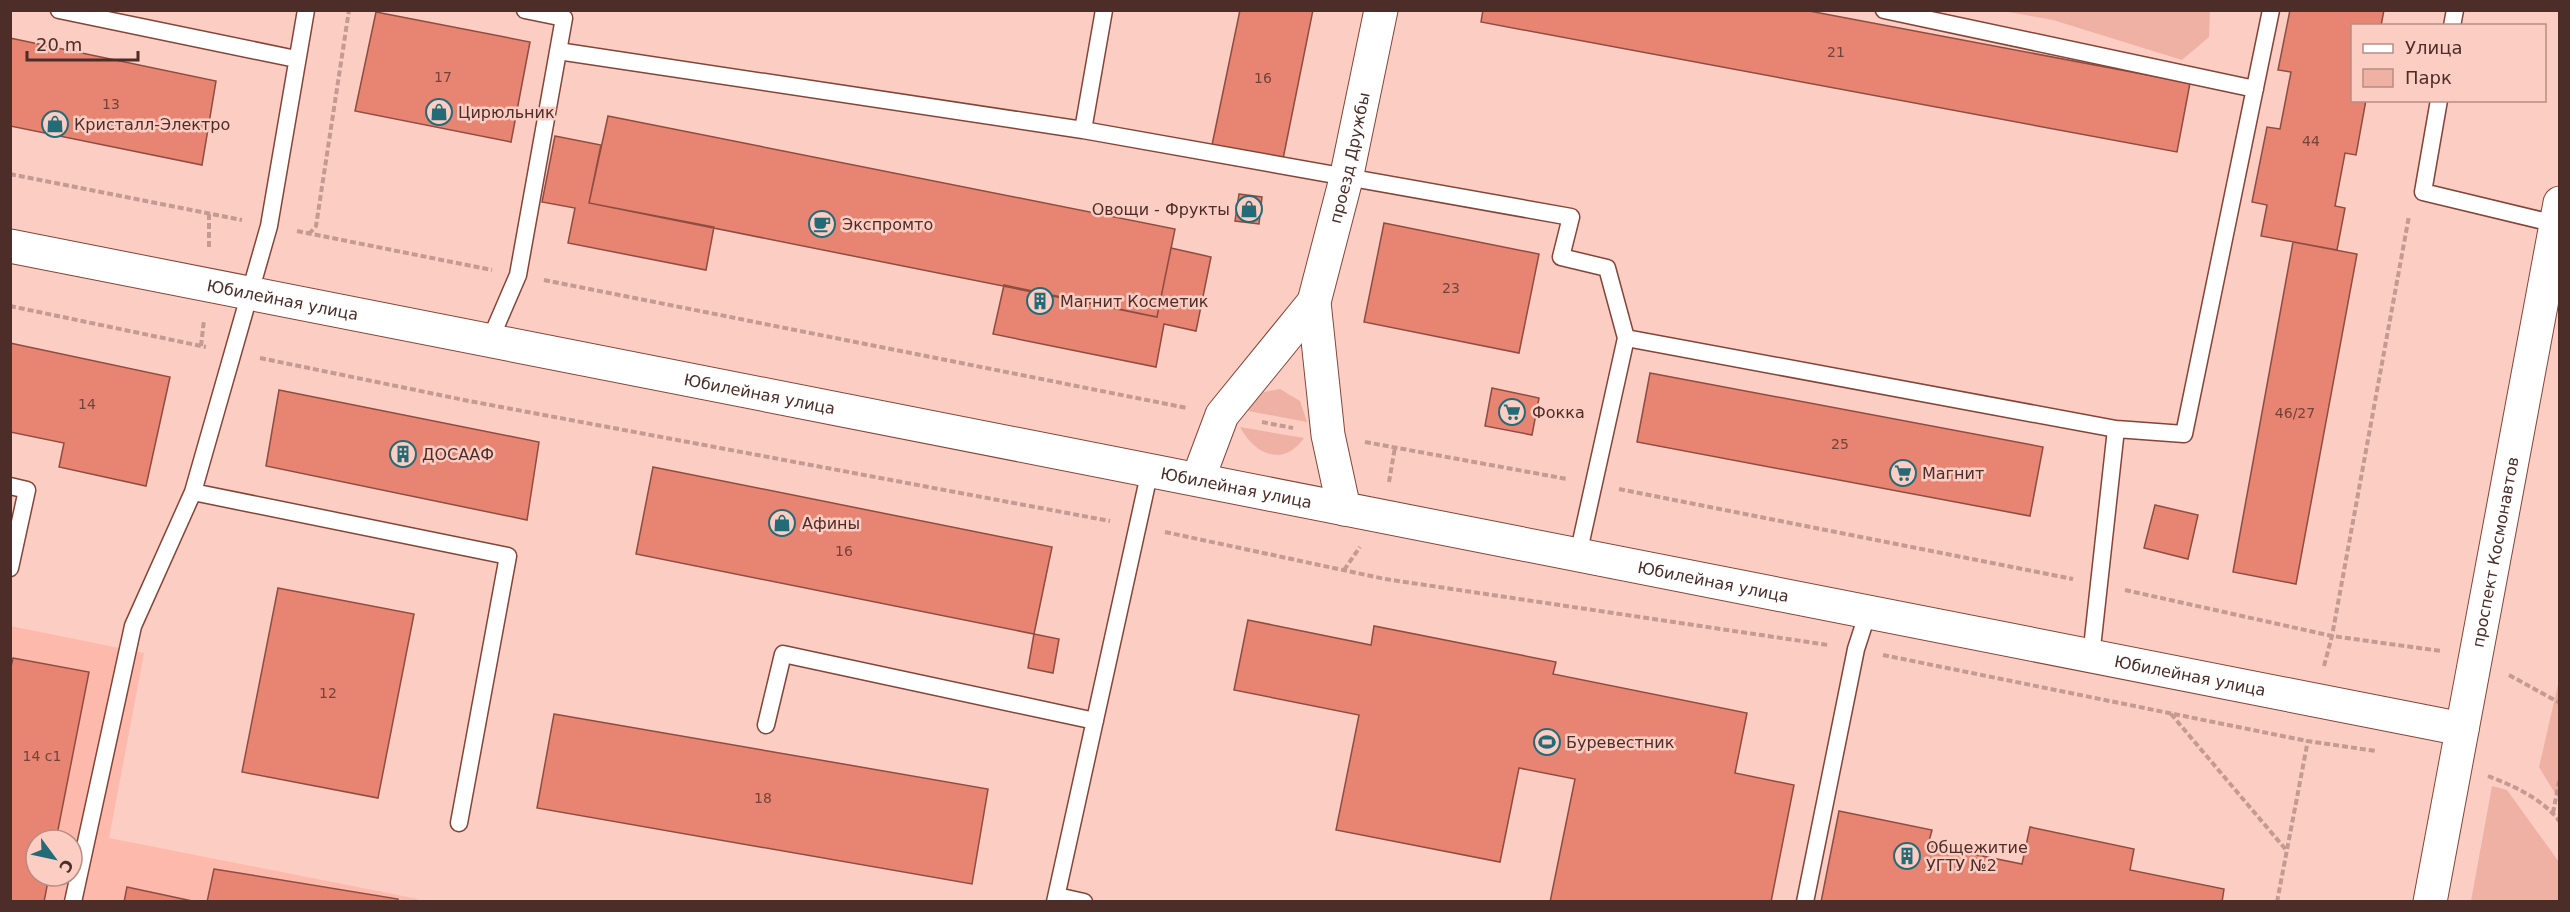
<svg xmlns="http://www.w3.org/2000/svg" width="2570" height="912" font-family="'DejaVu Sans',sans-serif">
  <rect width="100%" height="100%" fill="#fccdc3"/>
  <!-- built -->
  <path fill="#fdb9ac" fill-rule="evenodd" d="M10,626L144,653L109,838L418,899L417,901H11ZM36,840H72V876H36Z"/>
  <!-- green -->
  <path fill="#f0b1a5" d="M2003,11H2210L2209,37L2182,60L2053,20Z
    M1280,389L1300,401L1307,422L1243,410L1258,393Z
    M1240,427L1304,438C1283,468 1254,454 1240,427Z
    M2559,680V800L2539,767Z
    M2492,786L2507,790L2559,862V901H2471Z"/>
  <!-- building -->
  <path fill="#e78472" stroke="#8f4d41" stroke-width="1.5" d="M1240,10H1313L1283,159L1212,145Z
    M1483,10H1804L2190,83L2177,152L1481,22Z
    M2290,10H2384L2381,26H2352V100H2366L2356,155L2345,153L2335,206L2345,208L2337,250L2261,236L2267,205L2252,202L2267,127L2280,129L2291,72L2278,70Z
    M376,12L530,42L511,142L355,111Z
    M10,38L216,81L202,165L10,126Z
    M608,116L1175,229L1157,317L589,203Z
    M555,136L601,145L589,203L714,227L706,270L568,243L575,208L542,202Z
    M1239,194L1262,197L1259,224L1235,221Z
    M1384,223L1539,254L1519,353L1364,322Z
    M2293,242L2357,254L2296,584L2233,572Z
    M1171,248L1211,257L1196,331L1164,324L1156,367L993,334L1004,285L1157,317Z
    M10,343L170,377L146,486L59,467L64,443L10,432Z
    M1650,373L2043,447L2030,516L1637,442Z
    M1492,388L1539,398L1532,435L1485,426Z
    M279,390L539,442L527,520L266,466Z
    M653,467L1052,547L1034,634L636,554Z
    M2155,505L2198,515L2188,559L2144,548Z
    M278,588L414,614L378,798L242,772Z
    M1248,620L1371,645L1374,626L1556,662L1553,674L1747,713L1735,773L1794,785L1771,902H1550L1575,779L1519,768L1500,862L1336,830L1359,715L1234,690Z
    M1034,634L1059,639L1053,673L1028,668Z
    M13,658L89,672L56,840H36V876H49L44,902H10V671Z
    M554,714L988,789L972,884L537,808Z
    M1839,811L1932,830L1928,845L2022,864L2030,827L2134,849L2130,870L2224,889L2222,902H1821Z
    M214,869L398,899L397,902H207Z
    M127,887L197,902H124Z"/>
  <g fill="none" stroke-linecap="round" stroke-linejoin="round">
    <defs>
      <path id="lane" d="M59,10L296,59
        M306,10L269,226L193,492L508,556L459,823
        M1884,10L2255,89
        M2452,26L2455,10
        M558,51L1083,130L1571,217L1561,257L1607,268L1626,338L1578,555
        M2439,100L2423,192L2556,224
        M1083,130L1104,10
        M1626,338L2116,429L2184,434L2271,10
        M490,340L518,275L564,18L525,10
        M10,486L27,490L10,568
        M2091,657L2116,429
        M766,725L783,654L1095,721
        M1057,896L1084,902
        M73,902L133,626L193,492
        M1055,902L1150,470
        M1805,902L1856,649L1868,612"/>
      <g id="street">
        <path d="M1198,479L1222,415L1314,302"/>
        <path id="s1" d="M1344,509L1328,435L1314,302L1346,179L1381,10"/>
      </g>
      <g id="secondary">
        <path id="s2" d="M10,246L2462,729"/>
        <path id="s3" d="M2430,902L2560,203"/>
      </g>
    </defs>
    <!-- lane casing -->
    <use href="#lane" stroke="#854438" stroke-width="19"/>
    <!-- street casing -->
    <use href="#street" stroke="#854438" stroke-width="35"/>
    <!-- secondary casing -->
    <use href="#secondary" stroke="#854438" stroke-width="35"/>
    <!-- path -->
    <path stroke="#c49a92" stroke-width="4" stroke-dasharray="6 3" stroke-linecap="butt" d="M10,174L242,220
      M209,214V249
      M297,231L492,270
      M309,234L316,226L349,10
      M544,280L1187,408
      M10,306L206,347
      M201,346L204,320
      M260,358L469,401L1110,521
      M1262,422L1293,428
      M1365,442L1567,479
      M1389,482L1395,447
      M1619,489L2073,579
      M1165,532L1385,579L1828,645
      M1344,570L1360,547
      M2125,590L2332,636L2441,651
      M1883,655L2307,741L2376,751
      M2324,666L2332,636L2409,216
      M2509,675L2560,703
      M2171,714L2287,851
      M2488,776C2514,786 2543,799 2560,822
      M2553,813L2560,776
      M2277,902L2308,740"/>
    <!-- lane -->
    <use href="#lane" stroke="#fff" stroke-width="16"/>
    <!-- street -->
    <use href="#street" stroke="#fff" stroke-width="33"/>
    <!-- secondary -->
    <use href="#secondary" stroke="#fff" stroke-width="33"/>
  </g>
  <!-- icons -->
  <defs>
    <symbol id="shop-ring" viewBox="-11 -11 22 22"><circle r="9.5" fill="#fccdc3" stroke="#226b77" stroke-width="1.5"/><path d="M-5-2.5h2.3a2.7 3.5 0 0 1 5.4 0H5L5.5 6h-11ZM-1.5-2.5h3a1.5 2.3 0 0 0-3 0Z" fill="#226b77"/></symbol>
    <symbol id="cafe-ring" viewBox="-11 -11 22 22"><circle r="9.5" fill="#fccdc3" stroke="#226b77" stroke-width="1.5"/><path d="M-5.5-4.5H6V0H3Q3 3.5 0 3.5H-2.5Q-5.5 3.5-5.5 0ZM3-3.2v2h1.7v-2ZM-6 4.5H4V6H-6Z" fill="#226b77"/></symbol>
    <symbol id="building-ring" viewBox="-11 -11 22 22"><circle r="9.5" fill="#fccdc3" stroke="#226b77" stroke-width="1.5"/><path d="M-4-6H4V6H1V3H-1V6H-4ZM-2.5-4.3h1.7v1.8h-1.7ZM.8-4.3h1.7v1.8H.8ZM-2.5-1h1.7V.8h-1.7ZM.8-1h1.7V.8H.8Z" fill="#226b77"/></symbol>
    <symbol id="supermarket-ring" viewBox="-11 -11 22 22"><circle r="9.5" fill="#fccdc3" stroke="#226b77" stroke-width="1.5"/><path d="M-6-5.5h2.5l.6 2H6L4.5 2H-2.5L-4.4-4H-6ZM-1.5 3.2a1.3 1.3 0 1 0 .1 0ZM3 3.2a1.3 1.3 0 1 0 .1 0Z" fill="#226b77"/></symbol>
    <symbol id="stadium-ring" viewBox="-11 -11 22 22"><circle r="9.5" fill="#fccdc3" stroke="#226b77" stroke-width="1.5"/><path d="M0-5a6.5 5 0 1 0 0 10a6.5 5 0 1 0 0-10ZM-3.5-1.8h7v3.6h-7Z" fill="#226b77"/></symbol>
  </defs>
  <g fill-rule="evenodd">
    <use href="#shop-ring" x="424" y="97" width="30" height="30"/>
    <use href="#shop-ring" x="40" y="109" width="30" height="30"/>
    <use href="#shop-ring" x="1234" y="194" width="30" height="30"/>
    <use href="#cafe-ring" x="807" y="209" width="30" height="30"/>
    <use href="#building-ring" x="1025" y="286" width="30" height="30"/>
    <use href="#supermarket-ring" x="1497" y="397" width="30" height="30"/>
    <use href="#building-ring" x="388" y="439" width="30" height="30"/>
    <use href="#supermarket-ring" x="1888" y="458" width="30" height="30"/>
    <use href="#shop-ring" x="767" y="508" width="30" height="30"/>
    <use href="#stadium-ring" x="1532" y="727" width="30" height="30"/>
    <use href="#building-ring" x="1892" y="841" width="30" height="30"/>
  </g>
  <g text-anchor="middle" dominant-baseline="central" stroke-width="5" stroke-linejoin="round" paint-order="stroke">
    <!-- number labels -->
    <g font-size="14" fill="#73433a">
      <text x="1836" y="52">21</text>
      <text x="443" y="77">17</text>
      <text x="1263" y="78">16</text>
      <text x="111" y="104">13</text>
      <text x="2311" y="141">44</text>
      <text x="1451" y="288">23</text>
      <text x="87" y="404">14</text>
      <text x="2295" y="413">46/27</text>
      <text x="1840" y="444">25</text>
      <text x="844" y="551">16</text>
      <text x="328" y="693">12</text>
      <text x="42" y="756">14 с1</text>
      <text x="763" y="798">18</text>
    </g>
    <!-- poi labels -->
    <g font-size="16" fill="#4c2d28" stroke="#fccdc3" text-anchor="start">
      <text x="458" y="112">Цирюльник</text>
      <text x="74" y="124">Кристалл-Электро</text>
      <text x="1230" y="209" text-anchor="end">Овощи - Фрукты</text>
      <text x="842" y="224">Экспромто</text>
      <text x="1060" y="301">Магнит Косметик</text>
      <text x="1532" y="412">Фокка</text>
      <text x="422" y="454">ДОСААФ</text>
      <text x="1922" y="473">Магнит</text>
      <text x="802" y="523">Афины</text>
      <text x="1566" y="742">Буревестник</text>
      <text x="1926" y="847">Общежитие<tspan x="1926" dy="18">УГТУ №2</tspan></text>
    </g>
    <!-- street labels -->
    <g font-size="16" fill="#4c2d28" stroke="#fccdc3">
      <text stroke="none"><textPath href="#s1" startOffset="358">проезд Дружбы</textPath></text>
      <text stroke="none"><textPath href="#s2" startOffset="278">Юбилейная улица</textPath></text>
      <text stroke="none"><textPath href="#s2" startOffset="764">Юбилейная улица</textPath></text>
      <text stroke="none"><textPath href="#s2" startOffset="1250">Юбилейная улица</textPath></text>
      <text stroke="none"><textPath href="#s3" startOffset="356">проспект Космонавтов</textPath></text>
      <text stroke="none"><textPath href="#s2" startOffset="1736">Юбилейная улица</textPath></text>
      <text stroke="none"><textPath href="#s2" startOffset="2222">Юбилейная улица</textPath></text>
    </g>
  </g>
  <!-- border -->
  <rect width="2570" height="912" fill="none" stroke="#4c2d28" stroke-width="24"/>
  <!-- legend -->
  <rect x="2351" y="24" width="195" height="78" fill="#fccdc3" stroke="#b68d85" stroke-width="1.5"/>
  <rect x="2363" y="44" width="30" height="9" fill="#ffffff" stroke="#b68d85" stroke-width="1.5"/>
  <text x="2405" y="54" font-size="18" fill="#4c2d28">Улица</text>
  <rect x="2363" y="69" width="30" height="18" fill="#f0b1a5" stroke="#b68d85" stroke-width="1.5"/>
  <text x="2405" y="84" font-size="18" fill="#4c2d28">Парк</text>
  <!-- north arrow -->
  <g transform="translate(54 858) rotate(123)"><circle r="28" fill="#fccdc3" stroke="#b68d85" stroke-width="1.5"/>
  <path d="M0-4.5L10 22L0 15L-10 22Z" fill="#226b77"/>
  <text y="-9" font-size="16" font-weight="bold" text-anchor="middle" fill="#4c2d28">С</text>
  </g>
  <!-- scale -->
  <path d="M27 51v9h111v-9" fill="none" stroke="#4c2d28" stroke-width="3"/>
  <text x="36" y="51" font-size="18" fill="#4c2d28" stroke="#fccdc3" stroke-width="4.5" paint-order="stroke">20 m</text>
</svg>
